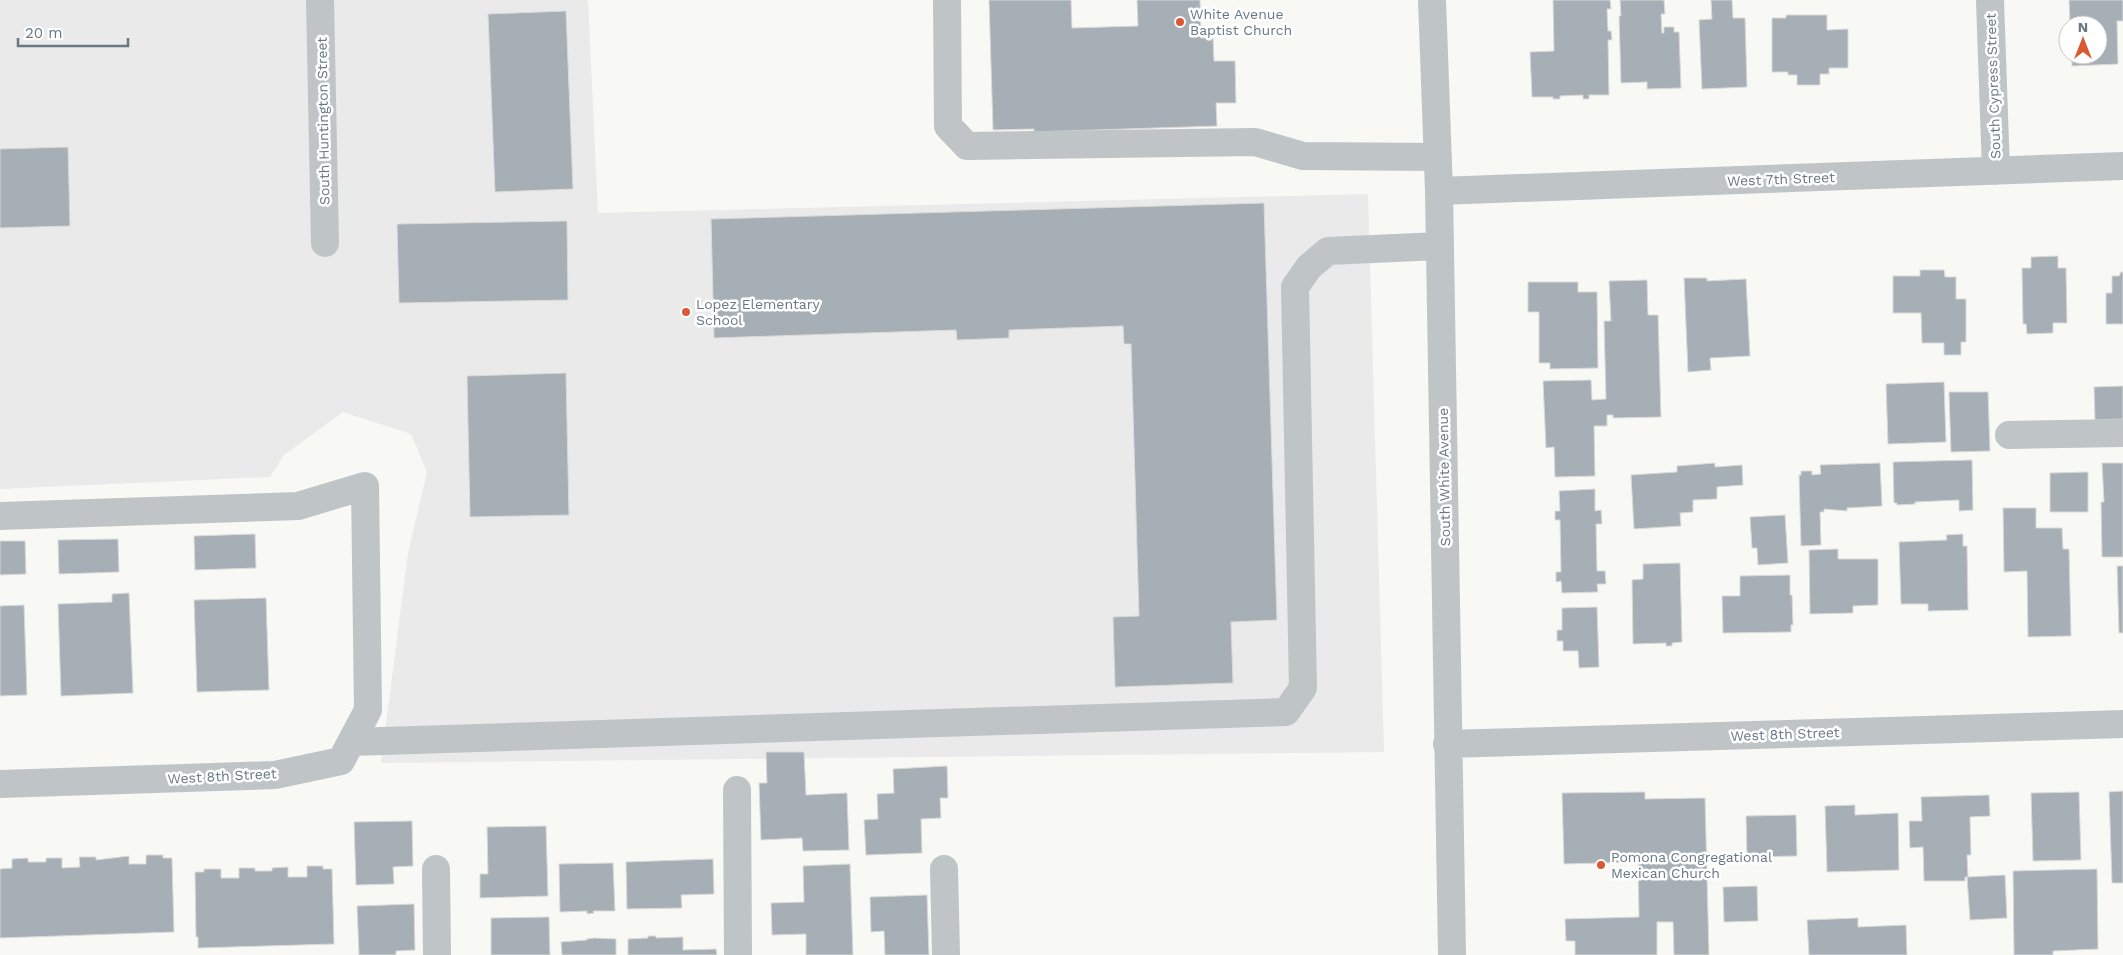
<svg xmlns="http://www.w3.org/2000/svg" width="2123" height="955" font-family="'Work Sans',sans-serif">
  <rect width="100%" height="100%" fill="#f8f8f5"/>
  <!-- built -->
  <path fill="#e9eae9" d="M0,0H588L598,213L1368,194L1384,752L381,763L408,553L427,472L411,434L343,412L284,455L270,477L0,489Z"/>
  <!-- building -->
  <path fill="#a6afb5" stroke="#dadad8" d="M989,0H1071L1072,28L1138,26L1137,0H1200L1201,38H1213L1214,61H1235L1236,103H1216L1217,126L1034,132V129L993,130Z
    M1553,0H1610L1611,9H1607L1608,31H1611L1612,40H1608L1609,95H1589V99H1583V95L1560,96V99H1553V97H1532L1530,52L1554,51Z
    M1620,0H1664L1665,14H1661L1662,33H1664V27H1674V32H1679L1681,88L1647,89V82L1621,83L1619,16H1621Z
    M1711,0H1732L1733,18H1745L1747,87L1702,89L1699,20L1712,19Z
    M2069,0H2123V21H2117L2118,64L2072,66V55H2098V25H2070Z
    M566,11L573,189L495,192L488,14Z
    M1786,15H1827V30L1848,29V68H1829V74H1820V85H1797V75H1788V72H1772V18H1786Z
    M68,147L70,226L0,228V149Z
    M1264,203L1277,620L1231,622L1233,683L1115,687L1113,617L1139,616L1131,344H1124L1123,326L1009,330V338L957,340L956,330L714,338L711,219Z
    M567,221L568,300L399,303L397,224Z
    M2058,256V268H2066L2067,323H2053V333L2027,334L2026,324H2023L2022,268H2031V257Z
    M1920,270H1944L1945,277H1956V299H1966V342H1961V355H1944V343H1922L1921,313H1893V276H1920Z
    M2121,272H2123V324H2106V293H2112V276H2119Z
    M1684,278H1707V281L1746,279L1750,356L1710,358L1711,370L1688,372Z
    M1647,280L1648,315H1658L1661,417L1613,418V415H1607V426H1594L1595,476L1555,477L1554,447L1546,448L1543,381L1591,380L1592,400L1606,399L1604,321H1611L1609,281Z
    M1528,282H1578V292H1597L1598,368L1550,369V363H1539V312H1528Z
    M566,373L569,515L470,517L467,376Z
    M1944,382L1946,442L1888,444L1886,384Z
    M2123,386V419L2095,420L2094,387Z
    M1949,392H1988L1990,451L1951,452Z
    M1972,460L1973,510L1959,511V500L1915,502V504L1897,505V503H1894L1893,462Z
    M1715,463V467L1742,465L1743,485L1717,487V499L1693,500V512L1680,513L1681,526L1634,529L1631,475L1677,472V466Z
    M1880,463L1882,506L1847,508V511L1824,509V512H1820L1821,545L1801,546L1799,475H1801V471H1812V475L1821,474L1820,465Z
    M2102,463H2123V557H2102L2101,502H2104Z
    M2088,472V512H2050V473Z
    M1595,489V511L1601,510L1602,524H1596L1597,571H1605L1606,584H1597L1598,592L1562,593L1561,581L1556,582V572H1561L1560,520H1555V511H1560L1559,491Z
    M2003,508H2036V528H2062L2063,549H2069L2071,636L2028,637L2027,571L2004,572Z
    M1785,515L1788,563L1758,565L1757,548H1752L1750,517Z
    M255,534L256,568L195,570L194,536Z
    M1963,534V546H1967L1968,610L1928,611V604H1901L1899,542L1947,540L1946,535Z
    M118,539L119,572L59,574L58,540Z
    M0,541H25L26,574L0,575Z
    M1838,549V559H1878V605L1853,606V613L1810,614L1809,550Z
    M1680,563L1682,642L1672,643V646H1666V643L1633,644L1632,580L1643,579V564Z
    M2117,566H2123V633H2119Z
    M1790,575V595H1792L1793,625H1791V632L1723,633L1722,596H1740V576Z
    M129,593L133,693L61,696L58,604L112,602V594Z
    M266,598L269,690L197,692L194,600Z
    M24,605L27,695L0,696V606Z
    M1597,607L1599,667L1579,668L1578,651H1563V641H1557V630H1562V608Z
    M766,752H804L806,795L847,793L849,850L803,851L802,838L761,840L759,783H767Z
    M947,766L948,798H940L941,818L921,819L922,853L866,855L864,820L878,819L877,794L894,793L893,769Z
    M2123,791V883H2112L2109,792Z
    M1645,792V799L1705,798L1709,955H1674L1673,922H1657V955H1575V941H1566L1565,919L1639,917L1638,862L1564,864L1562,793Z
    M2079,792L2081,860L2033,861L2031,793Z
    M1989,795L1990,816L1970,817L1971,855H1967L1968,877H1965V881H1924L1923,847L1910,848L1909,821H1922L1921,797Z
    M1855,805V815L1898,813L1899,870L1827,872L1825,806Z
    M1796,815L1797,856L1747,857L1746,816Z
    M412,821L413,866L393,867L394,884L356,885L354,822Z
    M546,826L548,896L480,898V874H488L487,827Z
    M146,855H163V858H172L174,932L0,938V869L12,868V859L28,858V862H46V858H62V868L80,867L79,857H96V860L129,856V864H146Z
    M713,859L714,894L681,895L682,908L627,909L626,862Z
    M613,863L615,911H593L594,913L587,914V911L560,912L559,864Z
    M850,864L853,955H806V934L772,935L771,903L804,902L803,866Z
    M307,866H323V869H332L334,944L198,948V937H196L195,872H204V869H221V878H239V868H255V871H272V868L288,867V877H307Z
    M2097,869L2098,949L2053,951V955H2014L2013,871Z
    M2005,875L2007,918L1970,920L1967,877Z
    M1757,886L1758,921L1724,922L1723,887Z
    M927,895L929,955H885L884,931L871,932L870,897Z
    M414,904L415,950L396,951V955H359L357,906Z
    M549,917L550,955H491V918Z
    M1858,918V927L1906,925L1907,955H1809L1807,920Z
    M648,936H656V938L683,937V950L716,949L717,955H628V939L648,938Z
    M594,938L616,939V955H562L561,942L587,940V939Z"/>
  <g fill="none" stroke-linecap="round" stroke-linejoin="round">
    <!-- minor -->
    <path stroke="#bfc4c7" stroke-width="28" d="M320,0L325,243
      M947,0L948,126L967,146L1255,142L1303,156L1438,157
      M1432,0L1439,191L1452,955
      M1990,0L1996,171
      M1439,191L2123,166
      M2009,435L2123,433
      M0,516L298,506L365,486L368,710L341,761L275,775L0,784
      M351,742L1286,712L1303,688L1295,287L1309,267L1328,251L1440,246
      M1447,744L2123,724
      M737,790L738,955
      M436,869L437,955
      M944,869L946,955"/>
  </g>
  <!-- markers -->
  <g fill="#db5932" stroke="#fff" stroke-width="2">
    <circle cx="1180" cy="22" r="5"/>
    <circle cx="686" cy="312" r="5"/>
    <circle cx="1601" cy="865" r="5"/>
  </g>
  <g text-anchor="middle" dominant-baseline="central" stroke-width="5" stroke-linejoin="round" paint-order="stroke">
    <!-- poi labels -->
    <g font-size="14" fill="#687885" stroke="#fff" text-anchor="start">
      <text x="1190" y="14">White Avenue<tspan x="1190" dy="16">Baptist Church</tspan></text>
      <text x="696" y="304">Lopez Elementary<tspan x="696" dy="16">School</tspan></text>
      <text x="1611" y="857">Pomona Congregational<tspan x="1611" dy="16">Mexican Church</tspan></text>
    </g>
    <!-- street labels -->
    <g font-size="14" fill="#687885" stroke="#fff">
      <text transform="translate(1993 86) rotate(-92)">South Cypress Street</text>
      <text transform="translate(323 121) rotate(-91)">South Huntington Street</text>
      <text transform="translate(1781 179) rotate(-2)">West 7th Street</text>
      <text transform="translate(1444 477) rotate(-91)">South White Avenue</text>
      <text transform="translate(1785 734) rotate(-2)">West 8th Street</text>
      <text transform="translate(222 776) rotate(-3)">West 8th Street</text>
    </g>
  </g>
  <!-- north arrow -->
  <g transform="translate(2083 40)"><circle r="24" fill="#ffffff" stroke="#c3c9ce"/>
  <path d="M0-4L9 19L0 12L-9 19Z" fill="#db5932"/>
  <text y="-8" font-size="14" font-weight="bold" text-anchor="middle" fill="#687885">N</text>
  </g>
  <!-- scale -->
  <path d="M18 38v8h110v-8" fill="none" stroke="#687885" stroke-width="2.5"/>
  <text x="25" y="38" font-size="15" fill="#687885" stroke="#ffffff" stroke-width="4" paint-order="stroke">20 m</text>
</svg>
